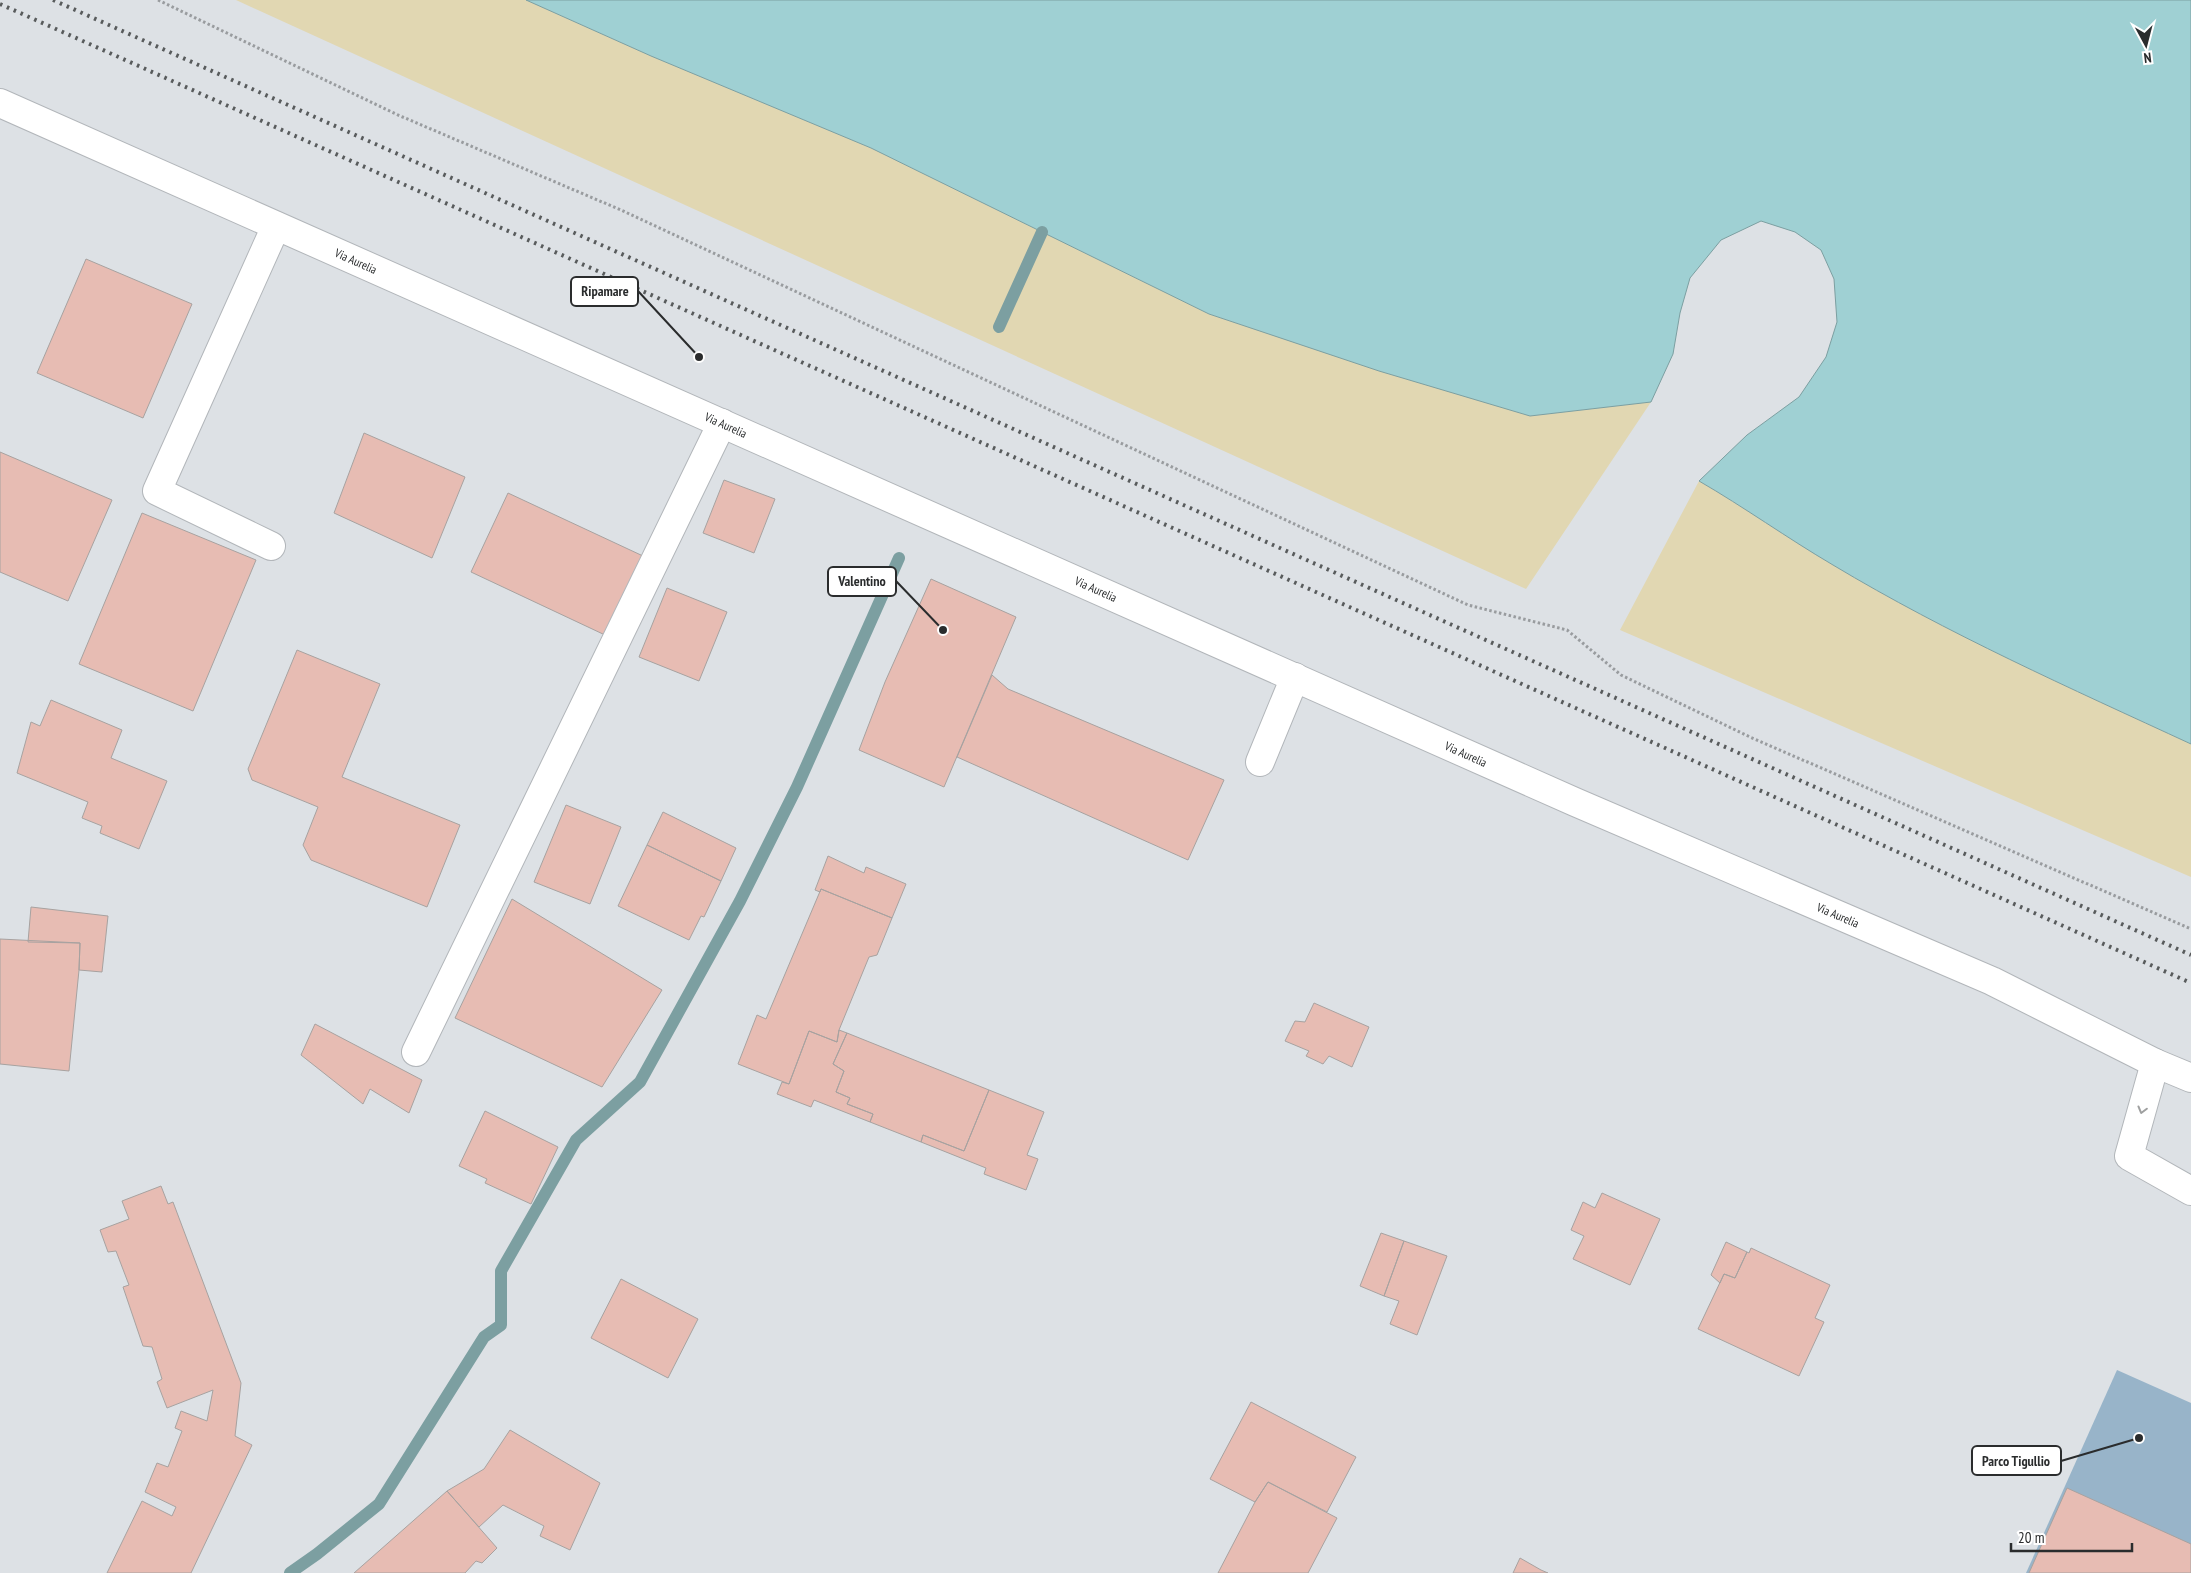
<svg xmlns="http://www.w3.org/2000/svg" width="2191" height="1573" font-family="'PT Sans Narrow',sans-serif">
  <rect width="100%" height="100%" fill="#dde1e5"/>
  <!-- green -->
  <path fill="#98b4c9" d="M2117,1370L2191,1403V1573H2026Z"/>
  <!-- sand -->
  <path fill="#e1d7b2" d="M236,0H526L651,56L871,148L1209,314L1530,416L1651,402L1526,589Z
    M1699,481C1744,507 1787,538 1833,565C1948,634 2070,688 2191,744V877L1620,630Z"/>
  <!-- water -->
  <path fill="#9fd0d3" stroke="#7c9fa1" d="M526,0H2191V744C2070,688 1948,634 1833,565C1787,538 1744,507 1699,481L1747,435L1799,397L1826,357L1837,322L1834,279L1821,250L1795,232L1761,221L1721,240L1690,278L1680,313L1673,354L1651,402L1530,416L1379,371L1209,314L871,148L651,56Z"/>
  <g fill="none" stroke-linecap="round" stroke-linejoin="round">
    <!-- stream -->
    <path stroke="#7c9fa1" stroke-width="12" d="M999,327L1042,232
      M290,1573L317,1554L379,1504L484,1337L501,1325V1271L576,1140L640,1082L740,901L797,787L899,558"/>
  </g>
  <!-- building -->
  <path fill="#e7bcb3" stroke="#a7a2a0" d="M86,259L192,304L143,418L37,373Z
    M364,433L465,477L432,558L334,513Z
    M0,452L112,500L68,601L0,572Z
    M724,480L775,499L754,553L703,533Z
    M508,493L643,556L605,635L471,572Z
    M142,513L256,560L193,711L79,664Z
    M931,579L1016,617L944,787L859,750L885,682Z
    M667,588L727,612L699,681L639,657Z
    M297,650L380,684L342,777L460,825L427,907L311,860L303,845L318,807L252,780L248,769Z
    M992,675L1008,689L1224,780L1188,860L957,757Z
    M51,700L122,730L111,758L167,781L139,849L100,833L102,826L82,818L88,802L17,773L31,722L40,726Z
    M566,805L621,827L590,904L534,882Z
    M663,812L736,848L721,881L647,845Z
    M647,845L721,881L704,917L701,916L689,940L618,906Z
    M828,856L864,873L866,867L906,884L892,918L821,889L820,892L815,890Z
    M821,889L892,918L877,955L869,957L839,1030L837,1042L809,1031L789,1084L738,1064L757,1015L766,1019Z
    M512,899L662,990L602,1087L455,1018Z
    M31,907L108,916L102,972L79,970L80,943L28,942Z
    M0,939L80,943L79,970L69,1071L0,1064Z
    M1314,1003L1369,1027L1352,1067L1329,1056L1323,1064L1306,1056L1309,1051L1285,1041L1295,1021L1305,1022Z
    M315,1024L422,1080L409,1113L370,1089L363,1104L301,1055Z
    M839,1030L847,1033L833,1064L844,1071L836,1092L850,1098L847,1104L873,1114L870,1122L814,1100L811,1107L777,1094L782,1082L789,1084L809,1031L837,1042Z
    M847,1033L989,1090L964,1151L923,1135L921,1142L870,1122L873,1114L847,1104L850,1098L836,1092L844,1071L833,1064Z
    M989,1090L1044,1112L1027,1155L1038,1159L1026,1190L984,1174L986,1168L921,1142L923,1135L964,1151Z
    M485,1111L558,1147L531,1204L485,1183L487,1179L459,1166Z
    M161,1186L168,1204L173,1202L241,1383L235,1436L252,1445L191,1573H107L142,1501L172,1516L176,1507L145,1492L157,1463L168,1467L182,1431L175,1428L181,1411L207,1421L213,1390L167,1408L157,1382L162,1379L152,1347L143,1346L123,1287L129,1285L116,1251L108,1252L100,1230L129,1219L122,1201Z
    M1602,1193L1660,1219L1630,1285L1573,1259L1584,1236L1571,1230L1583,1202L1595,1208Z
    M1381,1233L1404,1241L1384,1296L1360,1286Z
    M1404,1241L1447,1256L1417,1335L1390,1324L1399,1301L1384,1296Z
    M1726,1242L1747,1252L1735,1278L1724,1274L1720,1283L1711,1275Z
    M1751,1248L1830,1285L1815,1318L1824,1322L1799,1376L1698,1329L1724,1274L1735,1278L1747,1252L1749,1253Z
    M621,1279L698,1319L668,1378L591,1338Z
    M1251,1402L1356,1457L1327,1512L1268,1482L1255,1502L1210,1479Z
    M510,1430L600,1483L570,1550L540,1536L544,1526L503,1505L479,1527L447,1491L484,1469Z
    M1268,1482L1337,1518L1308,1573H1218L1255,1502Z
    M2067,1488L2191,1544V1573H2029Z
    M447,1491L497,1548L482,1563L476,1561L465,1573H354Z
    M1520,1558L1541,1570L1548,1573H1513Z"/>
  <g fill="none" stroke-linecap="round" stroke-linejoin="round">
    <defs>
      <path id="minor" d="M271,546L157,491L276,226
        M1260,762L1295,677
        M416,1052L722,423
        M2155,1063L2129,1156L2191,1191"/>
      <path id="major" d="M0,103L1575,802L1992,981L2155,1063L2191,1078"/>
    </defs>
    <!-- minor casing -->
    <use href="#minor" stroke="#b2b6ba" stroke-width="30"/>
    <!-- major casing -->
    <use href="#major" stroke="#b2b6ba" stroke-width="30"/>
    <!-- path -->
    <path stroke="#999c9f" stroke-width="3" stroke-dasharray="2.5 2.5" stroke-linecap="butt" d="M158,0L398,115L621,210L1468,605L1567,630L1621,675L1750,737L2191,929"/>
    <!-- minor -->
    <use href="#minor" stroke="#fff" stroke-width="28"/>
    <!-- major -->
    <use href="#major" stroke="#fff" stroke-width="28"/>
    <!-- rail -->
    <path stroke="#585b5c" stroke-width="4" stroke-dasharray="2.5 5" stroke-linecap="butt" d="M53,0L2191,955
      M0,4L2191,983"/>
  </g>
  <!-- one-way arrows -->
  <defs><path id="oneway-chevron" d="M-2-3.5L2.5 0L-2 3.5" fill="none" stroke-width="1.6" stroke-linecap="round" stroke-linejoin="round" transform="scale(1.25)"/></defs>
  <use stroke="#9fa0a0" href="#oneway-chevron" transform="translate(2142 1110) rotate(105)"/>
  <g text-anchor="middle" dominant-baseline="central" stroke-width="4" stroke-linejoin="round" paint-order="stroke">
    <!-- street labels -->
    <g font-size="12" fill="#2a2c2d" stroke="#fff">
      <text transform="translate(356 261) rotate(24)">Via Aurelia</text>
      <text transform="translate(726 425) rotate(24)">Via Aurelia</text>
      <text transform="translate(1096 589) rotate(24)">Via Aurelia</text>
      <text transform="translate(1466 754) rotate(24)">Via Aurelia</text>
      <text transform="translate(1838 915) rotate(23)">Via Aurelia</text>
    </g>
  </g>
  <!-- callouts -->
  <path fill="none" stroke="#2a2c2d" stroke-width="2" d="M699 357L638 291M943 630L896 581M2139 1438L2061 1461"/>
  <g fill="#2a2c2d" stroke="#fff" stroke-width="2">
    <circle cx="699" cy="357" r="5"/>
    <circle cx="943" cy="630" r="5"/>
    <circle cx="2139" cy="1438" r="5"/>
  </g>
  <g fill="#fff" stroke="#2a2c2d" stroke-width="2">
    <rect x="571" y="277" width="67" height="29" rx="5"/>
    <rect x="828" y="567" width="68" height="29" rx="5"/>
    <rect x="1972" y="1446" width="89" height="29" rx="5"/>
  </g>
  <g font-size="14" text-anchor="middle" font-weight="bold" fill="#2a2c2d">
    <text x="605" y="296">Ripamare</text>
    <text x="862" y="586">Valentino</text>
    <text x="2016" y="1466">Parco Tigullio</text>
  </g>
  <!-- north arrow -->
  <g transform="translate(2146 45) rotate(173)" stroke="#ffffff" stroke-width="4" paint-order="stroke">
  <path d="M0-4L9 19L0 12L-9 19Z" fill="#2a2c2d"/>
  <text y="-8" font-size="14" font-weight="bold" text-anchor="middle" fill="#2a2c2d">N</text>
  </g>
  <!-- scale -->
  <path d="M2011 1543v8h121v-8" fill="none" stroke="#2a2c2d" stroke-width="2.5"/>
  <text x="2018" y="1543" font-size="15" fill="#2a2c2d" stroke="#ffffff" stroke-width="4" paint-order="stroke">20 m</text>
</svg>
